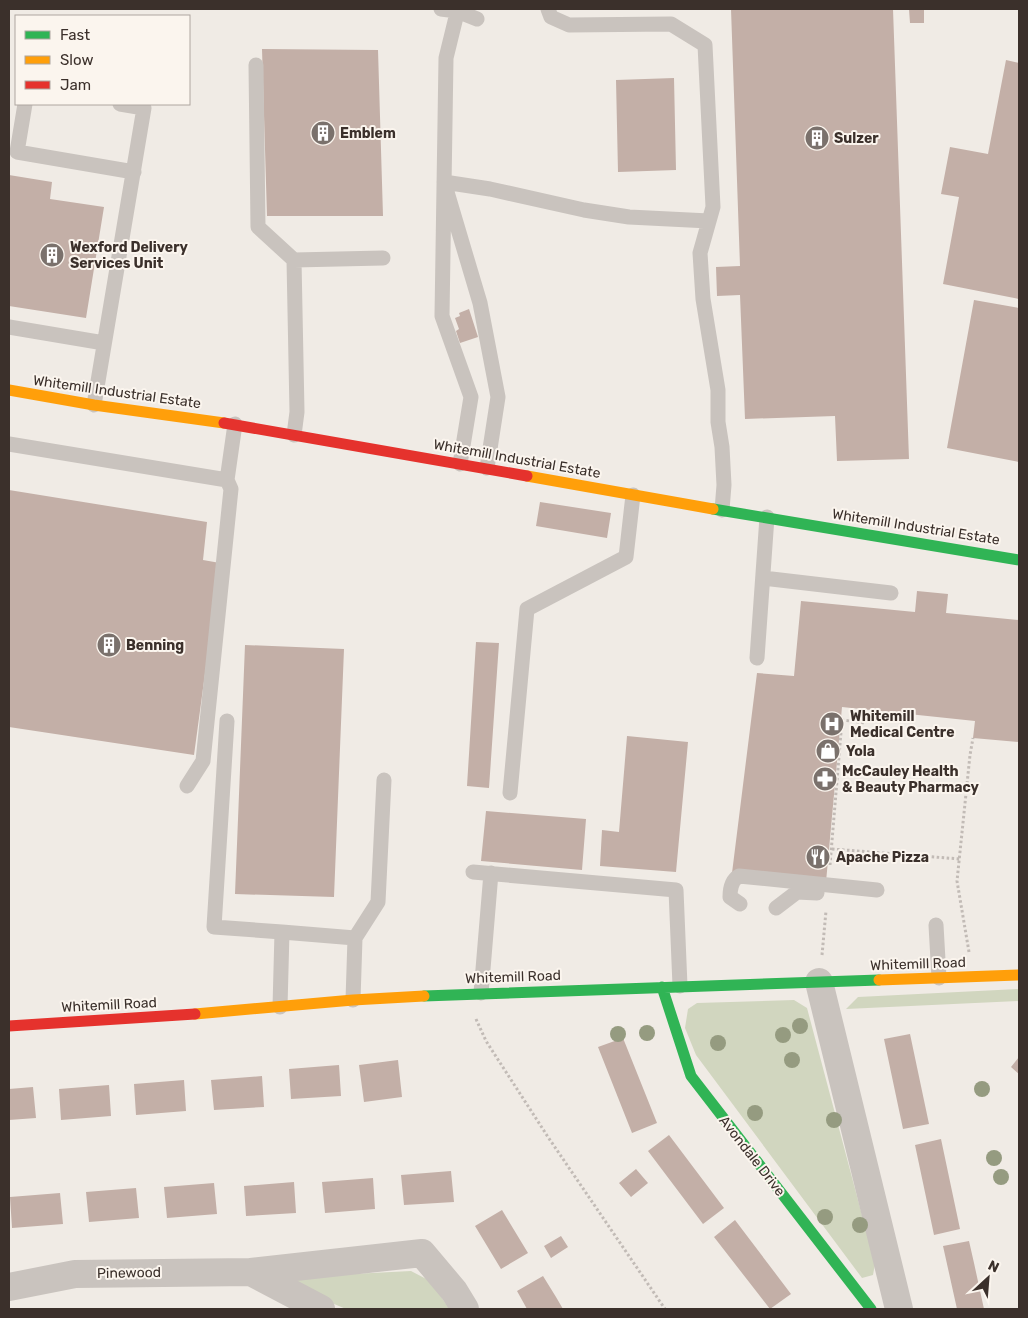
<svg xmlns="http://www.w3.org/2000/svg" width="1028" height="1318" font-family="Rubik,sans-serif">
  <rect width="100%" height="100%" fill="#f0ebe5"/>
  <!-- green -->
  <path fill="#d1d6bf" d="M1019,989V1001L846,1009L858,997Z
    M794,1000L807,1008L875,1264L873,1275L862,1278L696,1055L685,1028L688,1009L697,1003Z
    M411,1271L432,1282L449,1309H346L296,1288L294,1277Z"/>
  <!-- building -->
  <path fill="#c3afa7" d="M731,9H893L909,459L837,461L835,416L745,419L740,295L717,296L716,267L740,266Z
    M909,9H924V23H910Z
    M262,49L378,50L383,216H267Z
    M1006,60L1019,63V299L943,284L959,197L941,194L950,147L988,154Z
    M674,78L676,170L618,172L616,80Z
    M9,175L52,182L50,199L104,207L86,318L9,306Z
    M974,300L1019,308V462L947,448Z
    M469,309L478,337L460,343L456,331L459,329L455,318L460,316L459,313Z
    M9,490L207,522L203,560L220,563L194,755L9,727Z
    M540,502L611,513L607,538L536,526Z
    M917,591L948,594L946,613L1019,620V742L973,738L975,721L842,707L826,882L732,873L757,673L794,676L801,601L915,612Z
    M476,642L499,643L489,788L467,786Z
    M245,645L344,649L334,897L235,894Z
    M627,736L688,742L676,872L600,866L602,830L619,832Z
    M486,811L586,819L582,870L481,861Z
    M910,1034L929,1124L903,1129L884,1039Z
    M623,1038L657,1123L632,1133L598,1047Z
    M1019,1057V1074L1011,1067Z
    M398,1060L402,1097L364,1102L359,1065Z
    M339,1065L341,1096L291,1099L289,1069Z
    M262,1076L264,1107L214,1110L211,1080Z
    M184,1080L186,1111L136,1115L134,1084Z
    M109,1085L111,1116L61,1120L59,1089Z
    M33,1087L36,1118L9,1120V1089Z
    M669,1135L724,1208L703,1224L648,1151Z
    M941,1139L960,1229L934,1235L915,1145Z
    M636,1169L648,1183L631,1197L619,1183Z
    M451,1171L454,1202L404,1205L401,1175Z
    M373,1178L375,1209L325,1213L322,1182Z
    M294,1182L296,1213L246,1216L244,1186Z
    M214,1183L217,1214L167,1218L164,1187Z
    M136,1188L139,1218L89,1222L86,1192Z
    M60,1193L63,1224L12,1228L10,1197Z
    M502,1210L528,1253L501,1269L475,1226Z
    M735,1220L791,1294L770,1309L714,1237Z
    M561,1236L568,1247L551,1258L544,1246Z
    M969,1241L974,1263L984,1309H957L943,1246Z
    M543,1276L556,1297L563,1309H527L517,1291Z"/>
  <g fill="none" stroke-linecap="round" stroke-linejoin="round">
    <!-- path -->
    <path stroke="#c2bbb6" stroke-width="3" stroke-dasharray="2.5 2.5" stroke-linecap="butt" d="M832,849L960,859
      M830,865L842,720L866,723
      M969,952L957,881L970,755L973,738
      M822,955L826,911
      M476,1019L486,1041L548,1137L665,1309"/>
    <!-- lane -->
    <path stroke="#c9c3be" stroke-width="15" d="M441,9L457,11L477,19
      M458,9L446,58L442,316L471,397L460,464
      M548,9L551,17L569,25L671,24L705,45L713,207L700,253L703,299L718,390V422L722,447L724,485L722,510
      M256,65L258,227L294,260
      M25,104L17,152L134,172
      M9,327L104,343
      M94,405L144,108L120,104
      M294,435L297,412L294,260L383,258
      M9,444L227,480
      M487,468L498,397L480,303L444,182L490,189L584,210L629,217L709,221
      M763,578L891,593
      M757,658L767,517
      M227,721L214,927L282,932L280,1007
      M187,786L203,761L231,489L227,480L235,424
      M510,793L527,609L626,557L633,495
      M473,872L676,890L680,986
      M740,904L730,897C730,889 732,880 739,876L877,890
      M776,908L797,892L817,893
      M936,925L939,978
      M282,932L355,938L378,902L384,780
      M481,993L491,873
      M353,1000L355,938"/>
    <!-- street -->
    <path stroke="#c9c3be" stroke-width="28" d="M819,982L899,1309
      M251,1272L422,1253L454,1291L465,1309
      M9,1287L75,1274L251,1272L321,1309"/>
    <!-- fast -->
    <path stroke="#30b455" stroke-width="11" d="M713,509L1019,560
      M662,987L691,1076L871,1309
      M424,996L879,980"/>
    <!-- slow -->
    <path stroke="#ff9f0a" stroke-width="11" d="M9,390L94,405L224,423
      M527,476L713,509
      M879,980L1019,975
      M195,1014L353,1000L424,996"/>
    <!-- jam -->
    <path stroke="#e5322d" stroke-width="11" d="M224,423L527,476
      M9,1026L195,1014"/>
  </g>
  <!-- trees -->
  <g fill="#959b80">
    <circle cx="800" cy="1026" r="8"/>
    <circle cx="647" cy="1033" r="8"/>
    <circle cx="618" cy="1034" r="8"/>
    <circle cx="783" cy="1035" r="8"/>
    <circle cx="718" cy="1043" r="8"/>
    <circle cx="792" cy="1060" r="8"/>
    <circle cx="982" cy="1089" r="8"/>
    <circle cx="755" cy="1113" r="8"/>
    <circle cx="834" cy="1120" r="8"/>
    <circle cx="994" cy="1158" r="8"/>
    <circle cx="1001" cy="1177" r="8"/>
    <circle cx="825" cy="1217" r="8"/>
    <circle cx="860" cy="1225" r="8"/>
  </g>
  <!-- icons -->
  <defs>
    <symbol id="building-disc" viewBox="-11 -11 22 22"><circle r="9.5" fill="#7a716c" stroke="#fbf5ee"/><path d="M-4-6H4V6H1V3H-1V6H-4ZM-2.5-4.3h1.7v1.8h-1.7ZM.8-4.3h1.7v1.8H.8ZM-2.5-1h1.7V.8h-1.7ZM.8-1h1.7V.8H.8Z" fill="#fff"/></symbol>
    <symbol id="hospital-disc" viewBox="-11 -11 22 22"><circle r="9.5" fill="#7a716c" stroke="#fbf5ee"/><path d="M-5-5h3v3.5h4V-5h3V5h-3V1.5h-4V5h-3Z" fill="#fff"/></symbol>
    <symbol id="shop-disc" viewBox="-11 -11 22 22"><circle r="9.5" fill="#7a716c" stroke="#fbf5ee"/><path d="M-5-2.5h2.3a2.7 3.5 0 0 1 5.4 0H5L5.5 6h-11ZM-1.5-2.5h3a1.5 2.3 0 0 0-3 0Z" fill="#fff"/></symbol>
    <symbol id="pharmacy-disc" viewBox="-11 -11 22 22"><circle r="9.5" fill="#7a716c" stroke="#fbf5ee"/><path d="M-2-6h4v4h4v4h-4v4h-4v-4h-4v-4h4Z" fill="#fff"/></symbol>
    <symbol id="restaurant-disc" viewBox="-11 -11 22 22"><circle r="9.5" fill="#7a716c" stroke="#fbf5ee"/><path d="M-5-6h1v4h1v-4h1v4h1v-4h1v5L-1.5 .5V6h-2V.5L-5-1ZM5-6V6H3V1.5H1.5Q1.5-4 5-6Z" fill="#fff"/></symbol>
  </defs>
  <g fill-rule="evenodd">
    <use href="#building-disc" x="309" y="119" width="28" height="28"/>
    <use href="#building-disc" x="803" y="124" width="28" height="28"/>
    <use href="#building-disc" x="38" y="241" width="28" height="28"/>
    <use href="#building-disc" x="95" y="631" width="28" height="28"/>
    <use href="#hospital-disc" x="818" y="710" width="28" height="28"/>
    <use href="#shop-disc" x="814" y="737" width="28" height="28"/>
    <use href="#pharmacy-disc" x="811" y="765" width="28" height="28"/>
    <use href="#restaurant-disc" x="804" y="843" width="28" height="28"/>
  </g>
  <g text-anchor="middle" dominant-baseline="central" stroke-width="4" stroke-linejoin="round" paint-order="stroke">
    <!-- poi labels -->
    <g font-size="14" font-weight="bold" fill="#3b302b" stroke="#fbf5ee" text-anchor="start">
      <text x="340" y="133">Emblem</text>
      <text x="834" y="138">Sulzer</text>
      <text x="70" y="247">Wexford Delivery<tspan x="70" dy="16">Services Unit</tspan></text>
      <text x="126" y="645">Benning</text>
      <text x="850" y="716">Whitemill<tspan x="850" dy="16">Medical Centre</tspan></text>
      <text x="846" y="751">Yola</text>
      <text x="842" y="771">McCauley Health<tspan x="842" dy="16">&amp; Beauty Pharmacy</tspan></text>
      <text x="836" y="857">Apache Pizza</text>
    </g>
    <!-- street labels -->
    <g font-size="14" fill="#3b302b" stroke="#fbf5ee">
      <text transform="translate(117 392) rotate(8)">Whitemill Industrial Estate</text>
      <text transform="translate(517 459) rotate(10)">Whitemill Industrial Estate</text>
      <text transform="translate(916 527) rotate(9)">Whitemill Industrial Estate</text>
      <text transform="translate(918 964) rotate(-2)">Whitemill Road</text>
      <text transform="translate(513 977) rotate(-2)">Whitemill Road</text>
      <text transform="translate(109 1005) rotate(-3)">Whitemill Road</text>
      <text transform="translate(752 1156) rotate(52)">Avondale Drive</text>
      <text transform="translate(129 1273) rotate(-1)">Pinewood</text>
    </g>
  </g>
  <!-- border -->
  <rect width="1028" height="1318" fill="none" stroke="#3b302b" stroke-width="20"/>
  <!-- legend -->
  <rect x="15" y="15" width="175" height="90" fill="#fbf5ee" stroke="#aea6a0"/>
  <rect x="25" y="31" width="25" height="8" fill="#30b455" stroke="#aea6a0"/>
  <text x="60" y="40" font-size="15" fill="#3b302b">Fast</text>
  <rect x="25" y="56" width="25" height="8" fill="#ff9f0a" stroke="#aea6a0"/>
  <text x="60" y="65" font-size="15" fill="#3b302b">Slow</text>
  <rect x="25" y="81" width="25" height="8" fill="#e5322d" stroke="#aea6a0"/>
  <text x="60" y="90" font-size="15" fill="#3b302b">Jam</text>
  <!-- north arrow -->
  <g transform="translate(988 1278) rotate(26)" stroke="#fbf5ee" stroke-width="4" paint-order="stroke">
  <path d="M0-4L9 19L0 12L-9 19Z" fill="#3b302b"/>
  <text y="-8" font-size="14" font-weight="bold" text-anchor="middle" fill="#3b302b">N</text>
  </g>
</svg>
